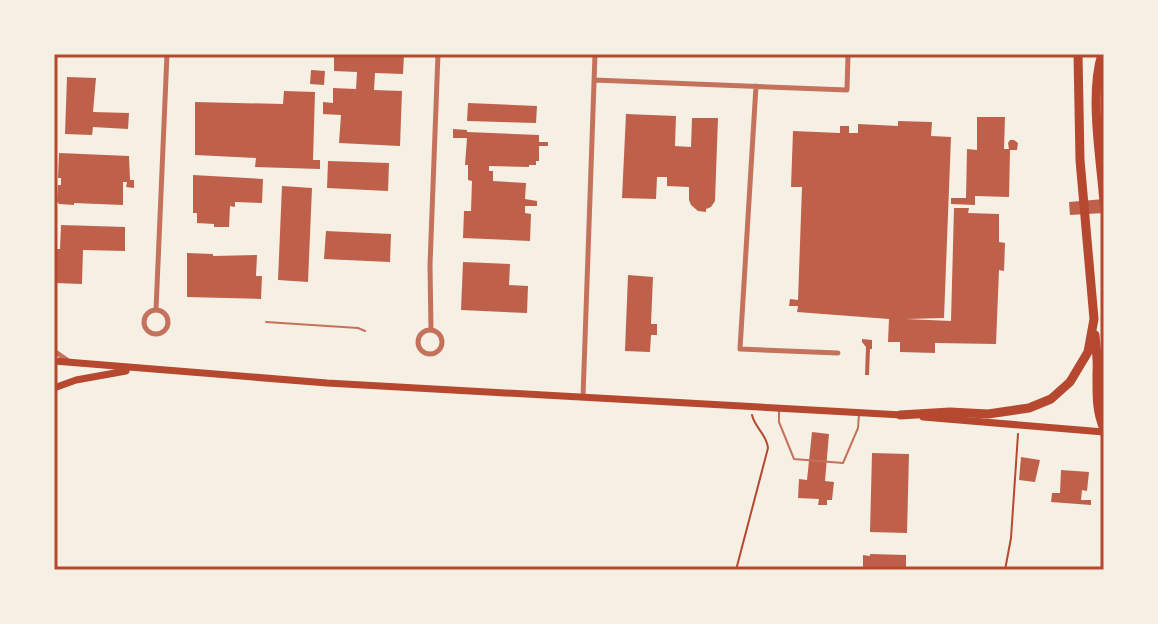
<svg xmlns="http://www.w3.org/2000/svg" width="1158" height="624" font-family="Roboto,sans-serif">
  <rect width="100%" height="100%" fill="#f6efe4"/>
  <!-- building -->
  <path fill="#bf614a" d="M334,54H404L403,74L375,73L374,90L402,91L400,146L339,143L341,115L323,114V102L333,103V88L356,89L357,72L334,71Z
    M311,70L325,71L324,85L310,84Z
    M67,77L96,78L93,112L129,113L128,129L93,127L92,135L65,134Z
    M284,91L315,92L313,160H320V169L255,167L256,158L195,155V102L283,104Z
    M468,103L537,106L536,123L467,121Z
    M626,114L676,116L675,146L691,147L692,118H718L715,201L711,207L706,209V212L698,211L691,205L689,200V187L667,186V177H657L656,199L622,198Z
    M977,117H1005L1004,149H1009L1008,143L1010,140H1014L1018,143L1017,150H1010L1009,197L975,196V205L951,204V198H966L967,149L977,150Z
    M898,121L932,122L931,136L951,137L944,318L906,319L951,321L954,208H969L968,213L999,214V242L1005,243L1004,271L999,270L996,344L935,343V353L900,352V342H888L889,319L797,312L798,306H789L790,299L798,300L802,187H791L793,131L840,133V126H849V133H858V124L898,126Z
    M453,129L467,130V132L539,135V142H548V146H539V161H536V165H529V167L489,166V171H493V181L526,183L525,199L537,201V206H525V213L531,214L530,241L463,238L464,211H471L472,181L468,180V165H465L467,138H453Z
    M59,153L129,156L130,180H134V188L126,187L127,182H123V205L74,203V205L59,204L57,201L58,185H61V178H58Z
    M328,161L389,163L388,191L327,188Z
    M193,175L263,179L262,203L235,202V207L230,206L229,227H214V224L197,223V213H193Z
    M282,186L312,188L308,282L278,280Z
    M1104,199V213L1070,215L1069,202Z
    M61,225L125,227V251L83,250L82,284L55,283L54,258H56L57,249H60Z
    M326,231L391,234L390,262L324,259Z
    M187,253L213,254V256L257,255L256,276H262L261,299L187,297Z
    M463,262L510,264L509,285L528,286L527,313L461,310Z
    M628,275L653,277L651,324H657V335H651L650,352L625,351Z
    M862,339L872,340V349H870L869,375H865L866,347L862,342Z
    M812,432L829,434L825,481L834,482L832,500H827V505H818L819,499L798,498L799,479L807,480Z
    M872,453L909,454L907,533L870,532Z
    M1021,457L1040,460L1035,482L1019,480Z
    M1061,470L1089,472L1087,491L1082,490L1081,500H1091V505L1051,502L1052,493H1060Z
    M870,554L906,555V570H863V555L870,556Z"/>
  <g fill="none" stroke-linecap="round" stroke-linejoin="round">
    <!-- path -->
    <path stroke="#b5482f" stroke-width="2" d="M736,570L768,448C767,435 755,428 752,415
      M1005,570L1011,538L1018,434"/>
    <!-- service -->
    <path stroke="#c5725c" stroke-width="2" d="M266,322L358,328L365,331
      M779,409V422L794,459L843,463L858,428L859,414"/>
    <!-- minor -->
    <path stroke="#c5725c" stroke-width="5" d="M594,80L847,90L848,54
      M756,86L740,349L838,353
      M156,310L167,54
      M144 322a12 12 0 1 1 24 0a12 12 0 1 1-24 0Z
      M431,330L430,265L438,54
      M418 342a12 12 0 1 1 24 0a12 12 0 1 1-24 0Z
      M54,351L70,362
      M583,397L595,54"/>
    <!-- secondary -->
    <path stroke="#b5482f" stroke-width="7" d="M54,361L327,383L902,415
      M54,388L76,380L126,371
      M923,417L1104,432"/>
    <!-- motorway -->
    <path stroke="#b5482f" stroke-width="9" d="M1102,54C1089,95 1101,159 1104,203
      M1095,335C1096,347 1098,360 1097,373C1097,394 1096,410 1104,429
      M900,415L950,412L988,414L1029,408L1051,399L1070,382L1088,352L1094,319L1080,160L1078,54"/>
  </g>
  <!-- border -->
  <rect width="1158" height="624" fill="none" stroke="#f6efe4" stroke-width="112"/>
  <rect x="56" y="56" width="1046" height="512" fill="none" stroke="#b5482f" stroke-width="3"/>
</svg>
